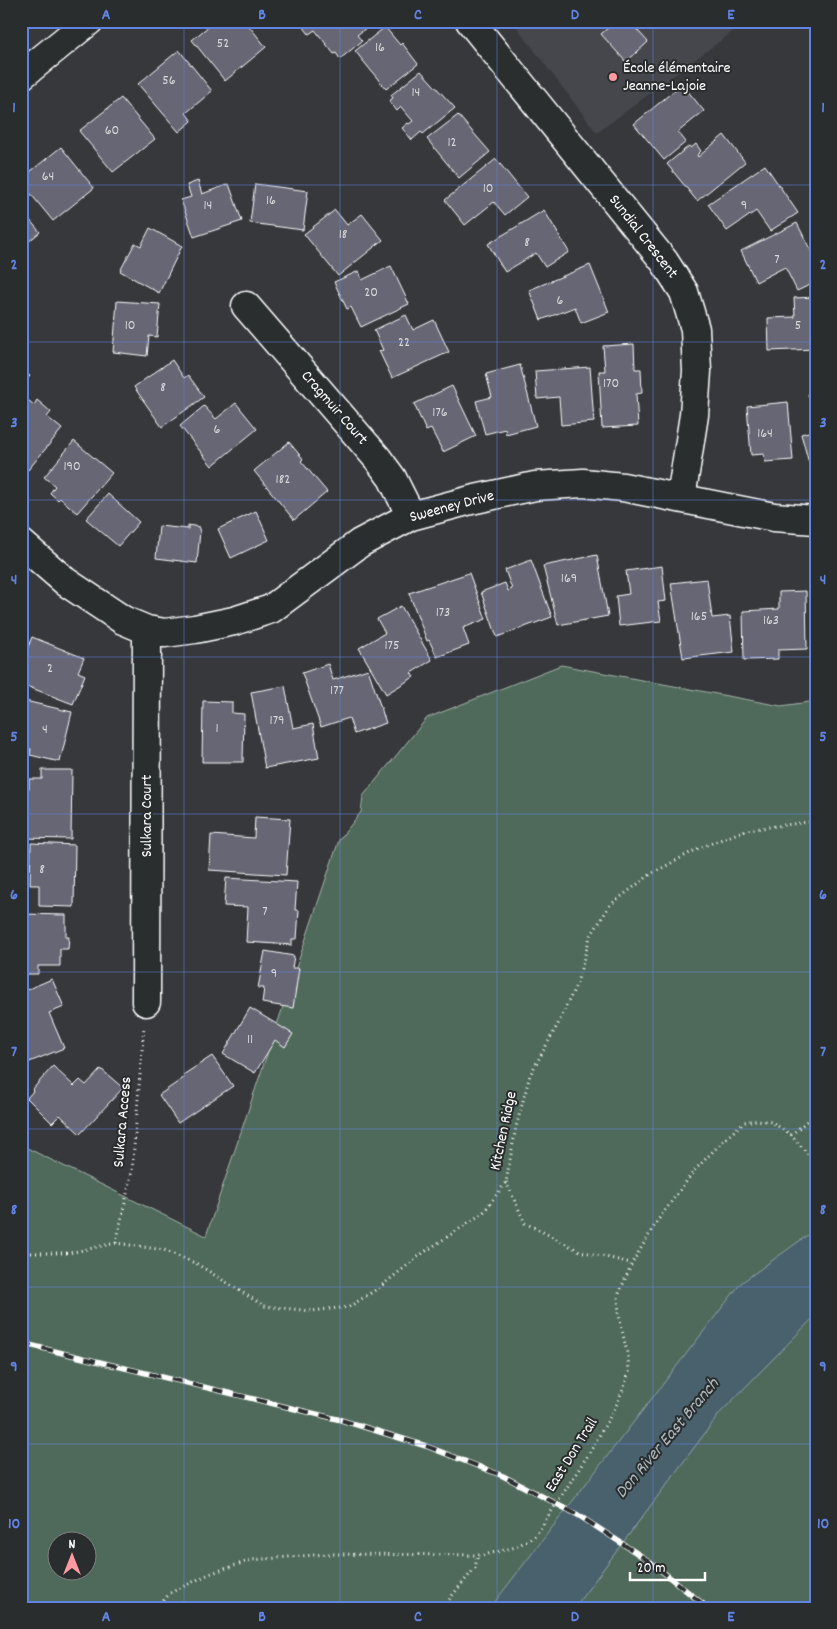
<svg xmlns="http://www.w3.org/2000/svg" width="837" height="1629" font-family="Dekko,sans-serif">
  <rect width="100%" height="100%" fill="#36383c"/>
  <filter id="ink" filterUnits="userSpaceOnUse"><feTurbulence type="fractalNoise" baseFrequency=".02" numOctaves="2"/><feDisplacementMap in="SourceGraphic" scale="10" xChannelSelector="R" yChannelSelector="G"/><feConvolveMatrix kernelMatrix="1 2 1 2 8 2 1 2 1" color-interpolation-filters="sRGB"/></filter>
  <g filter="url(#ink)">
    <!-- built -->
    <path fill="#44464d" d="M512,21H747L597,133Z"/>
    <!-- green -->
    <path fill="#4f6a5a" stroke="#a7b4ac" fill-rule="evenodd" d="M561,665L781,706L816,701V1608H21V1145L206,1236L339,840L361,812L363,796L427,718ZM58,1542H88V1572H58Z"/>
    <!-- water -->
    <path fill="#48616d" stroke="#91a0a7" d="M816,1229V1315L720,1413L574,1608H490L741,1283Z"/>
    <!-- building -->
    <path fill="#666675" stroke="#fff" d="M215,21H245L266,47L225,81L192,40Z
      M299,21H375L357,35L362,41L340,59L336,53L334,54L315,30L309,34Z
      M616,21H629L648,42L626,62L601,34Z
      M658,21H672L664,28Z
      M385,27L400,45L402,43L418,64L386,89L355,51Z
      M179,50L212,91L186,113L192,121L179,132L138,84Z
      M421,71L455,108L423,134L421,132L412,140L402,128L408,123L409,124L413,121L401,107L397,111L389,101L393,98L391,95Z
      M682,84L704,111L678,132L686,142L664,160L634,124Z
      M121,98L155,139L113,172L79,131Z
      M458,115L490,152L459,178L427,139Z
      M724,135L745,162L697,201L667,164L689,146L691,148L696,144L701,151L697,155L698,157Z
      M61,147L94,188L53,221L21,182V179Z
      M496,159L527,197L505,215L494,202L465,225L445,200Z
      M765,165L798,213L770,231L756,211L727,231L708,204Z
      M198,181L202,194L229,184L242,221L194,237L181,200L191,197L187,185Z
      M255,184L308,191L303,230L250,223Z
      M21,210L40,232L21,248Z
      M335,210L347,225L362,214L383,240L338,276L304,234Z
      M544,210L569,252L545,267L536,253L505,272L488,244Z
      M797,223L816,261V282L797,291L785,267L756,282L741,251Z
      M150,228L182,246L159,293L120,271L135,243L141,246Z
      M590,265L609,312L581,323L575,307L541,320L529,290Z
      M391,266L409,304L361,327L351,307L347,309L334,282L359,271L362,280Z
      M816,297V349L769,351L768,318L795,317L794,298Z
      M117,301L160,304L157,337L149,336L147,356L113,352Z
      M406,315L413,330L434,320L449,352L392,378L379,351L383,350L374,330Z
      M634,344L635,369H641L642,393L636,394L638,426L602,428L599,371H605L603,346Z
      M172,360L184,378L188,375L204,397L162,427L134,387Z
      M520,365L536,426L506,434L505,429L485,434L476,401L492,397L486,374Z
      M590,367L594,422L561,425L559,397L537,399L535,371Z
      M21,369L30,376L21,386Z
      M452,386L476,436L443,452L431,429L426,431L414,404Z
      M816,392V421L808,394Z
      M24,397L34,405L37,400L51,412L47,417L62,429L28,470L21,464V399Z
      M788,402L793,460L765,462L764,454L751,455L747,406Z
      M236,403L257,429L212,466L180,426L204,406L216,419Z
      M816,430V462L809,463L801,434Z
      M74,441L112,473L77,513L60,498L58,500L50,493L55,486L44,477Z
      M289,442L303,459L301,461L327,492L294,520L254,471Z
      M108,494L139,522L118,546L86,519Z
      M256,511L269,540L231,558L218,529Z
      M188,525L199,527V530L200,531L197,563L156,558L159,526L188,529Z
      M597,555L608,616L558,625L543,566Z
      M531,560L552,617L497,637L481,592L505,583L508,591L512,589L505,570Z
      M662,566L666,601L658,602L661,621L619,626L616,596L629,594L626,571Z
      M469,573L486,619L463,628L469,645L437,657L429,640L427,641L409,593Z
      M707,579L712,618L730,616L734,652L683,658L671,583Z
      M806,591L807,649L778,650V659L744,660L743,611L779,609V592Z
      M812,597H816V665H814Z
      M401,606L432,660L411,673L414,677L386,694L359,648L385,633L377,619Z
      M32,637L84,658L78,672L85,675L73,704L21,684V665Z
      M328,664L333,680L368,669L386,723L354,734L349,718L321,727L302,673Z
      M285,686L293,728L313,724L319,758L265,768L251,692Z
      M25,701L72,712L60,762L30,755L31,749L21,747V714Z
      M203,701L232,702V713L244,714L243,762H202Z
      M42,770H72L71,839L21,838V789H29V779H42Z
      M255,817L290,819L286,875L209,870L211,835L254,838Z
      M31,843L75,845L74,907L39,906V885H30Z
      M226,878L297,882L295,910H299L297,939H292V945L246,942L248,907L224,906Z
      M22,914L66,915V937H69L68,949H60V966H38V974H21Z
      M265,951L294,956L292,968H299L293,1008L262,1003L264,988H258Z
      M52,979L64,1007L49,1013L64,1048L27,1063L21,1049V999L26,997L24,991Z
      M250,1008L293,1034L285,1047L275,1040L255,1073L223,1054Z
      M212,1056L233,1086L178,1123L159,1095L185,1077L183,1075Z
      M53,1066L74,1086L80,1080L86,1085L101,1069L123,1088L80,1134L60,1115L52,1123L27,1098L33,1091L32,1090Z"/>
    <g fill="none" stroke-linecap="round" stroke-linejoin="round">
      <defs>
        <path id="minor" d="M470,21L664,261L684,292L695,329L697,371L694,415L681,498
          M21,76L89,21
          M246,306L378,459L392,478L411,516
          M21,543L66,582L123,620L147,630L165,633L195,629L234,621L271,609L360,543L411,516L471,500L535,486L583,483L623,487L774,517L816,520
          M146,1002L147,630"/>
      </defs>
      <!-- minor casing -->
      <use href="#minor" stroke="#fff" stroke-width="31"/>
      <!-- path -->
      <path stroke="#fff" stroke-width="3" stroke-dasharray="1 4" stroke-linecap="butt" d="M791,1135L816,1113
        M506,1182L525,1223L580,1251L631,1263
        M116,1243L132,1171L144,1027
        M21,1253H69L116,1243L164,1250L197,1264L264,1306L311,1311L349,1307L380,1287L423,1253L483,1213L506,1182L516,1127L530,1075L558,1024L577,983L590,937L610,905L651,874L699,848L746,830L816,821
        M157,1608L170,1593L209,1574L251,1560L327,1554L484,1555L516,1547L536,1535L588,1455L615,1408L624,1387L629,1372L628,1357L619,1316L618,1296L632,1263L658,1220L694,1171L722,1142L744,1122L757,1120L772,1122L791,1135L816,1163
        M444,1608L451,1597L475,1568L478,1554"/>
      <!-- minor -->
      <use href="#minor" stroke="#2a2d2e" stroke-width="28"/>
      <defs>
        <path id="rail" d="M21,1343L341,1420L426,1446L503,1476L578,1515L649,1561L708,1608"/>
      </defs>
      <!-- rail casing -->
      <use href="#rail" stroke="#fff" stroke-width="5.5"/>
      <!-- rail -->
      <use href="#rail" stroke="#2a2d2e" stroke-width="4" stroke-dasharray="11" stroke-linecap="butt"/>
    </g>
  </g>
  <!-- grid -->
  <path fill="none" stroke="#6183e4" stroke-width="1" stroke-opacity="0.55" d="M184,21V1608M340,21V1608M497,21V1608M653,21V1608M21,185H816M21,342H816M21,500H816M21,657H816M21,814H816M21,972H816M21,1129H816M21,1287H816M21,1444H816"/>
  <!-- markers -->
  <circle fill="#ff9aa2" stroke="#2a2d2e" stroke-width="2" cx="613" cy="77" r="5"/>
  <g text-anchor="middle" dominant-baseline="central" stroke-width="4" stroke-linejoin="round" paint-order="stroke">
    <!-- number labels -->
    <g font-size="14" fill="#d9d9dc">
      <text x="223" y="44">52</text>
      <text x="380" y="48">16</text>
      <text x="169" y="81">56</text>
      <text x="416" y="93">14</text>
      <text x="112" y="131">60</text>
      <text x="452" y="143">12</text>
      <text x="48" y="177">64</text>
      <text x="488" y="189">10</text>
      <text x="271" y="201">16</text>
      <text x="208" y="206">14</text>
      <text x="744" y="206">9</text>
      <text x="343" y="235">18</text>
      <text x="527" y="243">8</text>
      <text x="777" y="260">7</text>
      <text x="371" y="293">20</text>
      <text x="560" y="301">6</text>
      <text x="130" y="326">10</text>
      <text x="798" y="326">5</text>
      <text x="404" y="343">22</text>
      <text x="611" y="384">170</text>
      <text x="163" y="388">8</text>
      <text x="440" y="413">176</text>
      <text x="217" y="430">6</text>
      <text x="765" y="434">164</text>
      <text x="72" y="467">190</text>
      <text x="283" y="480">182</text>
      <text x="569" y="579">169</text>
      <text x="443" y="613">173</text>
      <text x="699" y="617">165</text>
      <text x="771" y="621">163</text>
      <text x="392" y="646">175</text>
      <text x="50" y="669">2</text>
      <text x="337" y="691">177</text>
      <text x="277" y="721">179</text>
      <text x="217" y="729">1</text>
      <text x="45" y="730">4</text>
      <text x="42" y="870">8</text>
      <text x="265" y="912">7</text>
      <text x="274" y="974">9</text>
      <text x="250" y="1040">11</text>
    </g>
    <!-- poi labels -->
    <g font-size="16" fill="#fff" stroke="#2a2d2e" text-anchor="start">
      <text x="623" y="68">École élémentaire<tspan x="623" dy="18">Jeanne-Lajoie</tspan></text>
    </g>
    <!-- street labels -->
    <g font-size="16" fill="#fff" stroke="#2a2d2e">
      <text transform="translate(643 237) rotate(52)">Sundial Crescent</text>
      <text transform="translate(334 408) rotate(49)">Cragmuir Court</text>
      <text transform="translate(452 507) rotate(-15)">Sweeney Drive</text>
      <text transform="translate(147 816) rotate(-90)">Sulkara Court</text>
      <text transform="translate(123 1122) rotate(-85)">Sulkara Access</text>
      <text transform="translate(504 1131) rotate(-78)">Kitchen Ridge</text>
      <text transform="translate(572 1455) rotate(-58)">East Don Trail</text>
    </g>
    <!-- water labels -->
    <g font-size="18" font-style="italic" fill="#adb8bd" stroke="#2a2d2e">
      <text transform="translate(668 1439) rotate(-50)">Don River East Branch</text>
    </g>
  </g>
  <!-- margin -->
  <rect width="837" height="1629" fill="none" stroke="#2a2d2e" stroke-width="55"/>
  <!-- north arrow -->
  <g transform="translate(72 1556)"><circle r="24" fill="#2a2d2e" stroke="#7f8182"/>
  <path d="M0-4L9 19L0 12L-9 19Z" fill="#ff9aa2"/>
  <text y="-8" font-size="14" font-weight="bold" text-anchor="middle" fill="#ffffff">N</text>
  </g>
  <!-- scale -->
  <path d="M630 1572v8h75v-8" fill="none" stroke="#ffffff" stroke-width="2.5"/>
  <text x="637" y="1572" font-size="15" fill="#ffffff" stroke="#2a2d2e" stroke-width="4" paint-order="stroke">20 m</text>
  <rect x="28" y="28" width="782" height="1574" fill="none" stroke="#6183e4" stroke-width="2"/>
  <g font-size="16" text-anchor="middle" font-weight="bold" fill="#6183e4">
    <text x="106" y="19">A</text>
    <text x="262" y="19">B</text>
    <text x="418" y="19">C</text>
    <text x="575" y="19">D</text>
    <text x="731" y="19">E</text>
    <text x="14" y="112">1</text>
    <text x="823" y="112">1</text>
    <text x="14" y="269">2</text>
    <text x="823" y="269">2</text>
    <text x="14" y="427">3</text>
    <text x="823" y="427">3</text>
    <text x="14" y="584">4</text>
    <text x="823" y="584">4</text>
    <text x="14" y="741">5</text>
    <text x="823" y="741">5</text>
    <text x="14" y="899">6</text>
    <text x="823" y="899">6</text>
    <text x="14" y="1056">7</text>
    <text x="823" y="1056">7</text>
    <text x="14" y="1214">8</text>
    <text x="823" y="1214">8</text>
    <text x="14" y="1371">9</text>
    <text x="823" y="1371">9</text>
    <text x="14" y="1528">10</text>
    <text x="823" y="1528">10</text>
    <text x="106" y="1621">A</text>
    <text x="262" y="1621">B</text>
    <text x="418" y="1621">C</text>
    <text x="575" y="1621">D</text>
    <text x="731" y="1621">E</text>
  </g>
</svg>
